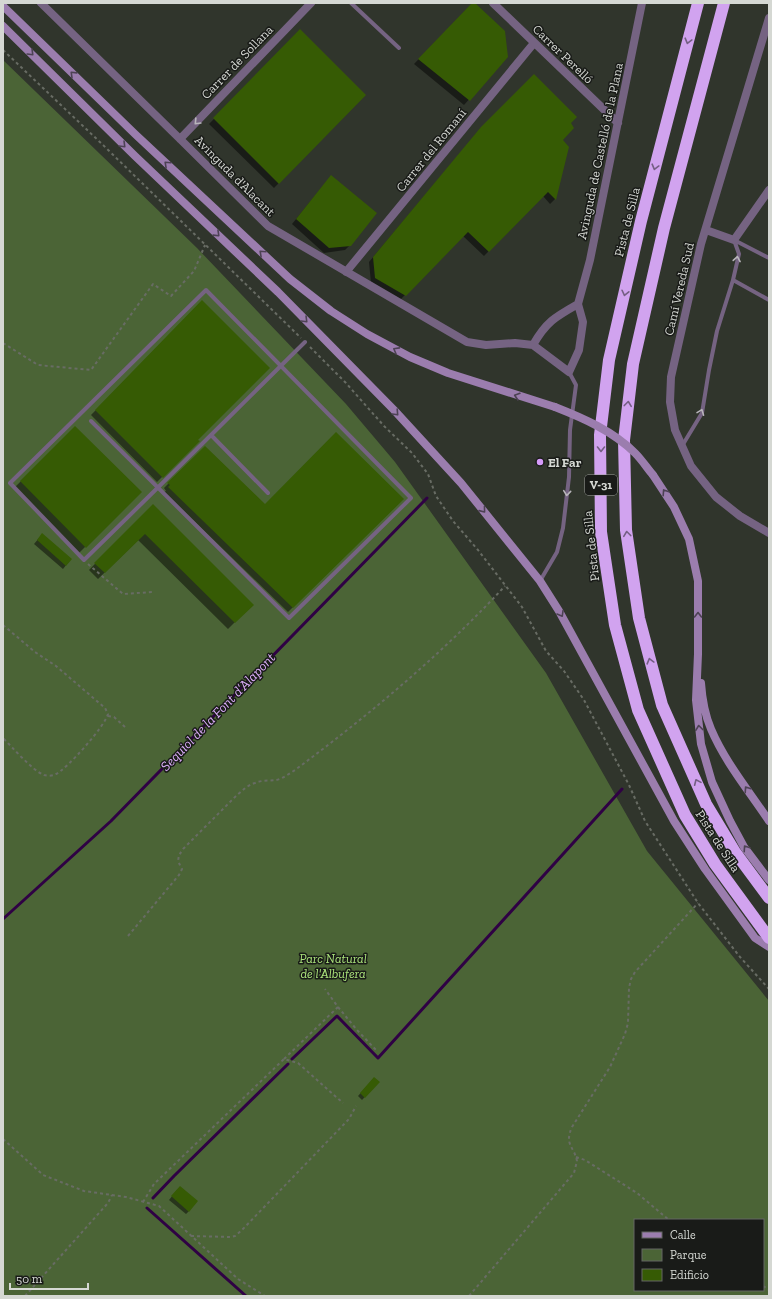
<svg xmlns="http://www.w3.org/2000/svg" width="772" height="1299" font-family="'Zilla Slab',serif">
  <rect width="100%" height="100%" fill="#30352c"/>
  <!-- green -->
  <path fill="#4b6436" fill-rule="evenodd" d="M3,60L197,248L346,404L395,462L546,673L647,851L769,1001V1296H3ZM635,1220H763V1290H635Z"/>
  <!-- shadow -->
  <path fill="#0007" d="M473,3L507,57L464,105L414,64Z
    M300,31L365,95L274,188L209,124Z
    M570,123L562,140L568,147L555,199L550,204L543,196L484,256L463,236L400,300L371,283L369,262L477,133Z
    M327,181L350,245L345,250L324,253L292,224Z
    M202,302L197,440L198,441L157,482L91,415Z
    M75,428L140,492L79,553L14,488Z
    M205,447L265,505L402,499L288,612L164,492L166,491L164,488Z
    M153,505L252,605L228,629L138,540L98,579L89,570Z
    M39,538L71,559L63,569L34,544Z
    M374,1078L379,1082L362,1100L358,1096Z
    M177,1190L189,1211L186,1214L169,1200Z"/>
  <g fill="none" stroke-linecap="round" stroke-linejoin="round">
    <!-- stream -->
    <path stroke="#2f0144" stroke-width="3" d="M3,919L111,821L427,498
      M292,1059L337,1016L378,1058L622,789
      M153,1198L174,1176L288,1064
      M147,1208L246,1296"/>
  </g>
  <!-- building -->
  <path fill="#365b04" d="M472,3H475L505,31L508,57L470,101L418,59Z
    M300,29L366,95L279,184L213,118Z
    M534,74L577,117L571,123L574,128L563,140L569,147L556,200L548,192L489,252L468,232L406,296L375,278L373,257L481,127Z
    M331,175L377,213L351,246L329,248L296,219Z
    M202,300L270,368L198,440L200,441L163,478L95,410Z
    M75,426L142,492L86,548L20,481Z
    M336,432L404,499L293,608L168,487L170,485L167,483L205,446L265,504Z
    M153,504L254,605L235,623L145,534L105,573L94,563Z
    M42,533L72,559L66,566L37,540Z
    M374,1077L380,1082L365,1098L360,1093Z
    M180,1186L198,1201L189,1212L171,1196Z"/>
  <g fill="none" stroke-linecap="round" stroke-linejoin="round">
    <!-- path -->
    <path stroke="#686c64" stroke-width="2" stroke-dasharray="3 3" stroke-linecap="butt" d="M3,50L103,145L301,338
      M3,343L38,365L91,370L153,284L171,296L194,271L205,245
      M310,347L346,383L384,426L412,453L428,474L436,496L453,521L478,550L522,607L546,651L564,671L584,700L629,785L645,821L698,903L740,957L769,989
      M88,564L123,594L153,592
      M3,625L35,652L56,666L105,708L108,714C105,726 67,769 56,774C53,776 48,776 44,775C33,771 12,747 3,738
      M108,716L114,717L126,728
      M128,936L179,875L182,869C177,860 177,858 183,849L237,795C243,790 248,785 255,783C261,780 269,781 276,780C282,779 289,774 295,770C369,715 441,655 505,586
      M338,1007L357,1030L377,1051
      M284,1059L338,1007L325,989
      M3,1139L43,1175L84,1191L126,1197L159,1206L238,1279L265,1296
      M576,1157L585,1160L637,1193L669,1220
      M143,1202L154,1184L284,1059L298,1063L343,1103
      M191,1236L231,1237L235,1236L242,1230L349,1119L356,1106
      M763,1286L769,1290
      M25,1296L108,1203L112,1195
      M469,1296L574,1173L577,1161C574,1146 564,1145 572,1127L610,1067L625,1034L628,1023L629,988L631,979L635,972L698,903"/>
    <!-- service -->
    <path stroke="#756382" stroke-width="4" d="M351,3L399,48
      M734,240L769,258
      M733,280L769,300
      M91,421L289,618L411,498L206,290L10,483L84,560C158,488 231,415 305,342
      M211,435L268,493
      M682,446L702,413L709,370L717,331L733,280L739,254L734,240
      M540,581L557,552L563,528L569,477L570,430L576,385L569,372"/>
    <!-- minor -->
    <path stroke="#756382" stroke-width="8" d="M41,3L180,139L268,226L467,342L486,345L515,343L533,345
      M493,3L618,123
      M769,18L701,244L671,377L670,402L675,430L691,466L716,497L740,516L769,533
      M180,139L311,3
      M706,230L734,240L769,190
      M346,272L534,43
      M578,304L590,260L642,3
      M578,304L583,322L579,350L569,372L533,345C546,322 555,317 578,304Z"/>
    <!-- secondary -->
    <path stroke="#9b7dae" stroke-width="8" d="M3,6L135,134L290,279L331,311L367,334L410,357L448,373L555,407
      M3,26L135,156L278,292L394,410L461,483L540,581L559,611L674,821L705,869L755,938L769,947
      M653,475L674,507L689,539L698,581V654L696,700L701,744L712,782L730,821L744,847L769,880
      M701,683C702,698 705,715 711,729C725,762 749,791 769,821"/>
    <!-- motorway -->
    <path stroke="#d1a3ef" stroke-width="12" d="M698,3L641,221L609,360L600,435L601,532L615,625L638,710L685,815L715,864L769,938
      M724,3L664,228L633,364L624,440L626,530L639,618L662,705L706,804L735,852L769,898"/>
    <!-- secondary-bridge -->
    <path stroke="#9b7dae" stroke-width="8" d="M555,407C583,418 613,431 635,453C642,460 647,468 653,475"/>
  </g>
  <!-- one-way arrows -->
  <defs><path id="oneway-chevron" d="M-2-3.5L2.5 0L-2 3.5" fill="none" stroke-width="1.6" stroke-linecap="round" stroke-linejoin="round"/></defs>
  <g stroke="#755f84">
    <use href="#oneway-chevron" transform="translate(688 41) rotate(105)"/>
    <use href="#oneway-chevron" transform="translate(655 167) rotate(105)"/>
    <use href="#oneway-chevron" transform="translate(625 293) rotate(103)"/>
    <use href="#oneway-chevron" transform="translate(628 404) rotate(-83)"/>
    <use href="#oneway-chevron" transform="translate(601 449) rotate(90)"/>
    <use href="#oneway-chevron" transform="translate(627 534) rotate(-97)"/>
    <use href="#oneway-chevron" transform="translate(650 661) rotate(-105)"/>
    <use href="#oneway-chevron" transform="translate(697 782) rotate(-114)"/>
  </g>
  <g stroke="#4d4254">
    <use href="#oneway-chevron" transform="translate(31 53) rotate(45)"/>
    <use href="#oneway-chevron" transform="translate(73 74) rotate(-136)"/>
    <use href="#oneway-chevron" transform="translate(123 145) rotate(45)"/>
    <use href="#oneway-chevron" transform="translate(167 164) rotate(-137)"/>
    <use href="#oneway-chevron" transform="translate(217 234) rotate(44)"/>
    <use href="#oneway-chevron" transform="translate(262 253) rotate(-137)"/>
    <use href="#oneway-chevron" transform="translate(305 320) rotate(45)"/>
    <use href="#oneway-chevron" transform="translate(396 350) rotate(-151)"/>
    <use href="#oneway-chevron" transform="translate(517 396) rotate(-163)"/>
    <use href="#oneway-chevron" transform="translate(396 413) rotate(47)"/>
    <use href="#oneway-chevron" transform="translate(665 492) rotate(-123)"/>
    <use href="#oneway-chevron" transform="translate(483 510) rotate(51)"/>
    <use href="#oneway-chevron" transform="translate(561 614) rotate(60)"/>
    <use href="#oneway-chevron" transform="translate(698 615) rotate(-90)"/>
    <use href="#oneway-chevron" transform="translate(699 728) rotate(-97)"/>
    <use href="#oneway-chevron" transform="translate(747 789) rotate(-124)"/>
    <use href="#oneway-chevron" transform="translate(746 848) rotate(-124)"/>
  </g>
  <g stroke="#b8b5bb">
    <use href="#oneway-chevron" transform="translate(197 122) rotate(134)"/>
    <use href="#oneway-chevron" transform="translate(737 259) rotate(-80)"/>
    <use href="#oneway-chevron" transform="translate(701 412) rotate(-69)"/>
    <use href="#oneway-chevron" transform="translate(567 493) rotate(96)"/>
  </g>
  <!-- markers -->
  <circle fill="#d69bfa" stroke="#191b18" stroke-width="1.5" cx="540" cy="462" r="4"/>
  <g text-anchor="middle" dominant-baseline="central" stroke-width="3" stroke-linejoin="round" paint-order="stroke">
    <!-- shield labels -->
    <rect fill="#191b18" stroke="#9d9f9b" stroke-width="1" x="585" y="475" width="32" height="20" rx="3"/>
    <g font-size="12" font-weight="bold" fill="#d5d8d3">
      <text x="601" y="485">V-31</text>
    </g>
    <!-- street labels -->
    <g font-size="13" fill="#d5d8d3" stroke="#191b18">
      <text transform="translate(563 54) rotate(44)">Carrer Perelló</text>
      <text transform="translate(237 62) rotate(-46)">Carrer de Sollana</text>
      <text transform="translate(431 150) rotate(-51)">Carrer del Romaní</text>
      <text transform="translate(600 151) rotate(-78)">Avinguda de Castelló de la Plana</text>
      <text transform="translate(235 176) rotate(45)">Avinguda d'Alacant</text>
      <text transform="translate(627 222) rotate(-76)">Pista de Silla</text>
      <text transform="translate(679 289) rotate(-77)">Camí Vereda Sud</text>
      <text transform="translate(591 546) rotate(-96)">Pista de Silla</text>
      <text transform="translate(718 841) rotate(57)">Pista de Silla</text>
    </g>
    <!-- poi labels -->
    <g font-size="13" font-weight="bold" fill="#d5d8d3" stroke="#191b18" text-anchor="start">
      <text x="548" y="462">El Far</text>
    </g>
    <!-- park labels -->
    <g font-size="13" font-style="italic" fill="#abe37b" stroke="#191b18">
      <text x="333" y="958">Parc Natural<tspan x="333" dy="15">de l'Albufera</tspan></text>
    </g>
    <!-- water labels -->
    <g font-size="14" font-style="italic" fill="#deaffc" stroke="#191b18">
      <text transform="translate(218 712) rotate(-46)">Sequiol de la Font d’Alapont</text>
    </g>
  </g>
  <!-- border -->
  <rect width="772" height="1299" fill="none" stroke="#d5d8d3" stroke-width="8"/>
  <!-- legend -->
  <rect x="634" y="1219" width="130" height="72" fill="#191b18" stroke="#646763"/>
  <rect x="642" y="1232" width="20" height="6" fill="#9b7dae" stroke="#646763"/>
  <text x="670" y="1239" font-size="12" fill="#d5d8d3">Calle</text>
  <rect x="642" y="1249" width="20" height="12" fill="#4b6436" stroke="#646763"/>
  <text x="670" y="1259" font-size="12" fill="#d5d8d3">Parque</text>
  <rect x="642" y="1269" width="20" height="12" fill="#365b04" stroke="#646763"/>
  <text x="670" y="1279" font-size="12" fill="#d5d8d3">Edificio</text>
  <!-- scale -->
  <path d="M10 1283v6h78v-6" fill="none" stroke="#d5d8d3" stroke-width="2"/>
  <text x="16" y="1283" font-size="12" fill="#d5d8d3" stroke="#191b18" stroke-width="3" paint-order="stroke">50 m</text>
</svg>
